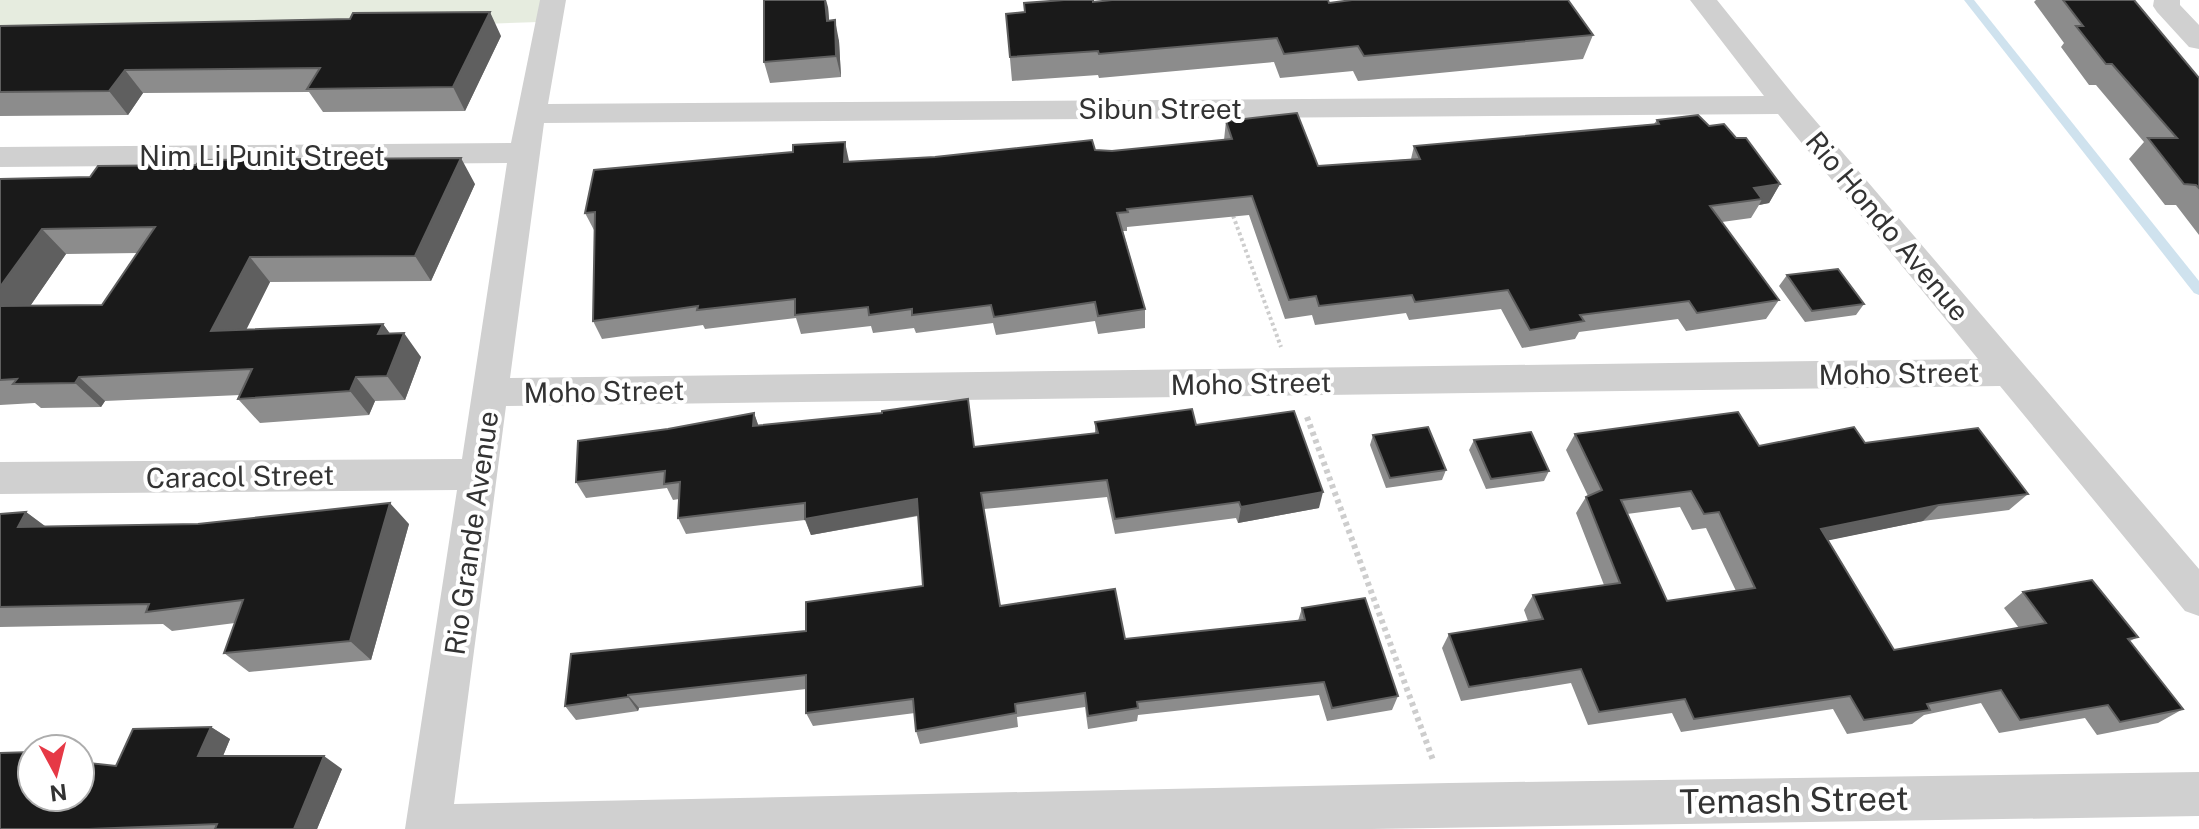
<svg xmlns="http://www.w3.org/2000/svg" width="2199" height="829" font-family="'Public Sans',sans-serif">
  <rect width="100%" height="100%" fill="#fff"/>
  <!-- green -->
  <path fill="#e6ecdf" d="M0,0H541L539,22L9,41L0,50Z"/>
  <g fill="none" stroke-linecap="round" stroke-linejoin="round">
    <!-- stream -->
    <path fill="#cfe2ee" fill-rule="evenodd" d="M1964,0H1974L2199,281V295L2194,293Z"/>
    <!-- path-far1 -->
    <path stroke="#cdcdcd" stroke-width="4" stroke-dasharray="3 3" stroke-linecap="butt" d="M1231,210L1281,347"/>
    <!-- path -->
    <path stroke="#cdcdcd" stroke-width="6" stroke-dasharray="4 4" stroke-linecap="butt" d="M1307,417L1433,760"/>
    <!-- minor -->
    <path fill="#d0d0d0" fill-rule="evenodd" d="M540,0H566L548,104L1764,96L1690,0H1717L1796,98L2199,569V616L2185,611L2000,386L506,406L454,804L1449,783L2199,772V816L1372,829H405L457,490L0,494V462L462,459L507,163L0,167V147L511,143ZM1778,114L1978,359L510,378L544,123Z
      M2154,0H2180V5L2199,25V49L2189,47L2157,12L2153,6Z"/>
  </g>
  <!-- wall -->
  <path fill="#8c8c8c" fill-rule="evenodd" d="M2036,0H2134L2199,78V235L2176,205H2165L2129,159L2144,142L2096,85H2089L2061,47L2064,43L2034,2Z
    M1024,3H1329L1593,35L1583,59L1358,81L1353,71L1280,78L1274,62L1099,78L1098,75L1012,81L1006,14L1024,12Z
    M828,7L829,21L839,41L841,77L770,83L764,62Z
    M0,26L501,36L465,111L323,112L309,92L143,93L128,115L0,116Z
    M1657,120L1709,126L1736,138L1780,184L1769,203L1759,205L1751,218L1722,222L1779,300L1766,319L1686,331L1678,319L1579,332L1575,339L1522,348L1501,309L1409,320L1406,313L1315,325L1312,315L1285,319L1249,215L1127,227V231H1123L1145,309V328L1098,334L1095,321L996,335L993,323L916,333L914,328L873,333L871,326L801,334L796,318L705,329L703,325L602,339L593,321L595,232L585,213L793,152L849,162L1095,150L1112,151L1224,140L1226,121L1318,166L1411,159L1414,146L1654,124Z
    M0,179L475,184L431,281L270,282L246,330L383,324L390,334L421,357L405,400L375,401L369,415L260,423L238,399L240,395L105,401L101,407L41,408L35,403L0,405ZM138,253L102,305L30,306L66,254Z
    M1787,275L1864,304L1856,315L1805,322L1779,286Z
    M754,413L758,425L975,447L1095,433V422L1196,425L1319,508L1238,523L1236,518L1115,534L1107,497L984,509L1000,606L1125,639L1298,621L1302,608L1398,696L1392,710L1327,721L1319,695L1138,715L1137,721L1088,729L1085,707L1017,717L1018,727L920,744L916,731L915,713L813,726L806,713V689L639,708L638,711L576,720L565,706L806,631L923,586L918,516L811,535L805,520L686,534L678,518L679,499L673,500L667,488L586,498L576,482L668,429Z
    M1575,434L1759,446L1865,443L2028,494L2009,510L1923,521L1828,540L1894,650L2019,628L2004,608L2023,592L2138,637L2130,641L2183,709L2158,723L2097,735L2085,718L1999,733L1981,703L1924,715L1912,724L1847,734L1833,709L1681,732L1672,713L1588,725L1571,683L1461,701L1442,648L1449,634L1528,621L1524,610L1533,595L1604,585L1576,513L1586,497L1588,496L1566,450ZM1680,507L1692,530L1706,528L1736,591L1667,601L1627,514Z
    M1373,435L1446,470L1442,480L1386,488L1370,445Z
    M1474,440L1549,471L1544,481L1486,489L1469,450Z
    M26,512L45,526L409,524L371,660L249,672L224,653L235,623L172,631L163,624L0,627V514Z
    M211,727L230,739L223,756L342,769L317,829H0L32,797L116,766Z"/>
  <!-- shaded-wall -->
  <path fill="#5f5f5f" d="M825,0H826L828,7L831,42L827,21Z
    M490,12L501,36L465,111L453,87Z
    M835,20L839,41L841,77L836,56Z
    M125,70L143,93L128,115L109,91Z
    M845,142L849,161L848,181L844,162Z
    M461,158L475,184L431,281L415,256Z
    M1780,184L1769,203L1759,205L1762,199L1754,188Z
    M42,229L66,254L13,331L0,319V287Z
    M250,257L270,282L233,356L211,331Z
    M383,324L399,346L404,333L421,357L405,400L387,376L378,334Z
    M79,377L105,401L101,407L75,383Z
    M356,377L375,401L369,415L350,391Z
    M754,413L760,430L753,426Z
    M1323,492L1319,508L1238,523L1241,507Z
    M917,499L920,515L811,535L805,519Z
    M390,503L409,524L371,660L350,641Z
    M1939,505L1923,521L1806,545L1821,529Z
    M26,512L54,533L18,527Z
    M628,695L639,708L638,711L628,697Z
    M211,727L230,739L218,768L198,756Z
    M324,756L342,769L317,829H294Z"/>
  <!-- building -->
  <path fill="#1a1a1a" stroke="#5f5f5f" stroke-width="2" fill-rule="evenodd" d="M764,0H825L827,21L835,20L836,56L764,62Z
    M1064,0H1093V2L1112,0H1328L1329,3L1352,0H1568L1593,35L1364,56L1358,46L1284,54L1277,38L1099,54L1098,51L1010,57L1006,14L1025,12L1024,3Z
    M2063,0H2134L2199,78V188L2196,185L2184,184L2148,138H2177L2112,64H2106L2076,26H2083Z
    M490,12L453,87L307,89L320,68L125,70L109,91L0,92V26L350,19L353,13Z
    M1297,113L1318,166L1420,159L1414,146L1659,124L1657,120L1698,115L1709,126L1724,124L1736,138H1746L1780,184L1754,188L1762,199L1710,206L1779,300L1697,313L1689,301L1580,315L1584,321L1530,330L1508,290L1415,302L1412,295L1319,306L1316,296L1289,300L1252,196L1127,209L1128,212L1117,213L1145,309L1098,316L1095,302L994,317L991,305L912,315V309L869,315L868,307L795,315V299L697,310L698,306L593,321L595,212L585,213L594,170L793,152V145L845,142L844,162L935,157L1092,140L1095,150L1112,151L1232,139L1226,121Z
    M461,158L415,256L250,257L211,331L383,324L378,334L404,333L387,376L356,377L350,391L238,399L252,369L79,377L75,383L13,384L17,379L0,380V306L102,305L155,227L42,229L0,287V179L90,177L98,166L196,165L200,160Z
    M1838,269L1864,304L1812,311L1787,275Z
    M968,399L974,447L1098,433L1095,422L1192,409L1196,425L1294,411L1323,492L1241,507L1239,502L1115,519L1107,480L981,493L1000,606L1115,589L1125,639L1305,620L1302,608L1365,598L1398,696L1332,708L1324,682L1137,702L1138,708L1088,716L1085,693L1015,704L1016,713L916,731L913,699L806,713V675L628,695V697L565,706L571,654L806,631V602L923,586L917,499L805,519V503L678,518L680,482L664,484L665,471L576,482L578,441L668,429L754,413L753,426L882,413V411Z
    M1738,412L1759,446L1854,427L1865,443L1978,428L2028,494L1939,505L1821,529L1894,650L2046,623L2023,592L2092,580L2138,637L2128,639L2183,709L2120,722L2108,705L2020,720L2001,690L1927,704L1930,710L1864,720L1850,696L1694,719L1685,699L1599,712L1581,669L1469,687L1449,634L1543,619L1533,595L1620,583L1586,497L1602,490L1575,434ZM1691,491L1704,514L1719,512L1755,588L1667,601L1621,500Z
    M1428,427L1446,470L1390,478L1373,435Z
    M1531,432L1549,471L1491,479L1474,440Z
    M390,503L350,641L224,653L243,600L146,612L149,604L0,607V514L26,512L18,527L198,524Z
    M211,727L198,756H324L294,829H215L217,824L89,829H0V753L32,752V797H80V762L116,766L133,729Z"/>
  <g text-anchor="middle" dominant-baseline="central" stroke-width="8" stroke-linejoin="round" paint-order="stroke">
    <!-- street labels -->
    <g font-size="28" fill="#333" stroke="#fff">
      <text x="1160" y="108">Sibun Street</text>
      <text x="262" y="155">Nim Li Punit Street</text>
      <text transform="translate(1888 226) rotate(50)">Rio Hondo Avenue</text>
      <text transform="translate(1899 373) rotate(-1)">Moho Street</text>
      <text transform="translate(1251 383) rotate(-1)">Moho Street</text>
      <text transform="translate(604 391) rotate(-1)">Moho Street</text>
      <text transform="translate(240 476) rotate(-1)">Caracol Street</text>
      <text transform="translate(471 533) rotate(-82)">Rio Grande Avenue</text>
    </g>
    <!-- near-street labels -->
    <g font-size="34" fill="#333" stroke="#fff">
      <text transform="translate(1794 800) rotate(-1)">Temash Street</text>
    </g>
  </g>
  <!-- north arrow -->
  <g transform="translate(56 773) rotate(173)"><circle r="38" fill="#ffffff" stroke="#adadad" stroke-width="2"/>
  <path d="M0-6L14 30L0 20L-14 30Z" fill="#e63946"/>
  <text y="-12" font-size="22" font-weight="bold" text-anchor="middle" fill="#333333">N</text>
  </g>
</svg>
